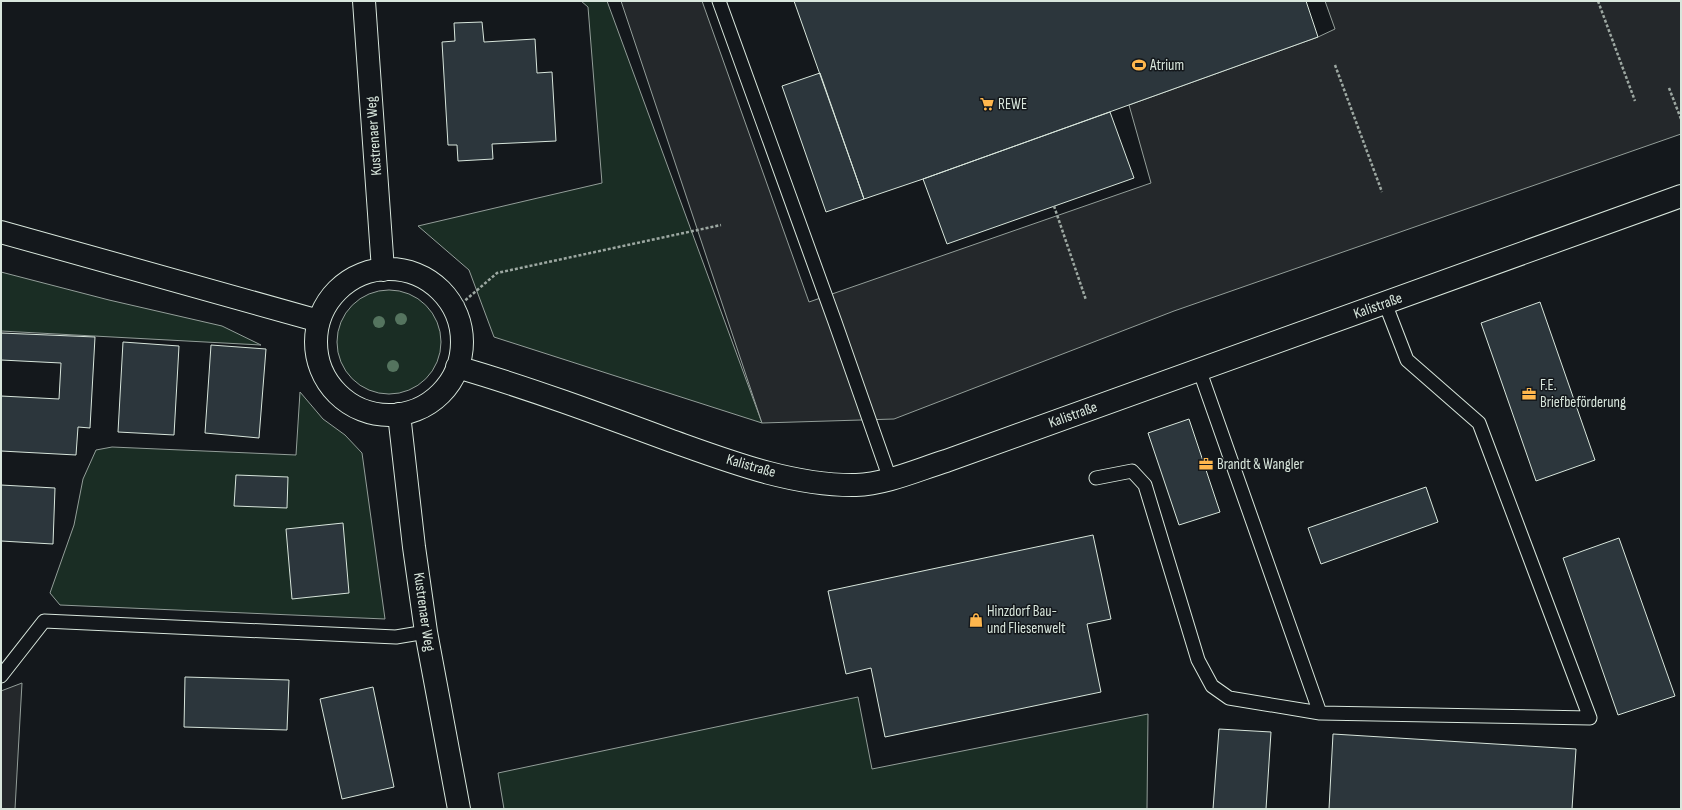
<svg xmlns="http://www.w3.org/2000/svg" width="1682" height="810" font-family="'Sofia Sans Condensed',sans-serif">
  <rect width="100%" height="100%" fill="#14181c"/>
  <!-- green -->
  <path fill="#1a2d24" stroke="#939e99" d="M581,1H607L762,423L494,337L469,270L418,226L602,183L588,7Z
    M1,272L109,300L222,326L261,345L1,331Z
    M337 342a52 52 0 1 1 104 0a52 52 0 1 1-104 0Z
    M300,392L323,419L345,435L362,453L385,619L60,605L50,593L74,525L83,479L96,450L112,447L296,455Z
    M858,697L872,769L1148,714L1147,809H504L498,773Z"/>
  <!-- parking -->
  <path fill="#24282b" stroke="#939e99" d="M621,1H702L809,302L1151,183L1129,105L1318,37L1335,29L1325,1H1681V134L1174,311L894,419L762,423Z
    M22,683L15,809H1V691Z"/>
  <!-- building -->
  <path fill="#2c363c" stroke="#d8e6dc" d="M794,1H1306L1318,37L923,179L864,199Z
    M482,22L484,42L535,39L537,73L552,72L556,141L492,144L493,159L458,161L457,145H448L442,42L455,41L454,23Z
    M820,73L864,199L826,212L782,86Z
    M1110,112L1134,178L947,244L923,179Z
    M1540,302L1595,460L1536,481L1481,323Z
    M1,333L95,337L90,428L78,427L76,455L1,451V396L59,399L61,363L1,360Z
    M123,342L179,346L174,435L118,432Z
    M211,345L266,349L259,438L205,433Z
    M1189,419L1220,512L1179,525L1148,433Z
    M236,475L288,477L287,508L234,506Z
    M1,485L55,488L53,544L1,541Z
    M1426,487L1438,522L1321,564L1308,528Z
    M343,523L349,593L292,599L286,529Z
    M1093,535L1111,619L1087,624L1101,692L885,737L871,668L846,674L828,591Z
    M1619,538L1675,696L1618,715L1563,558Z
    M185,677L289,680L287,730L184,727Z
    M373,687L394,787L342,799L320,699Z
    M1219,729L1271,732L1266,809H1213Z
    M1333,734L1576,749L1572,809H1329Z"/>
  <g fill="none" stroke-linecap="round" stroke-linejoin="round">
    <defs>
      <path id="lane" d="M719,1L835,322L890,479
        M1199,369L1320,713L1590,718L1479,423L1407,360L1385,303
        M1096,478L1132,471L1145,485L1198,660L1212,686L1229,698L1320,713
        M1,676L44,621L396,637L426,632"/>
      <path id="secondary" d="M364,1L383,270
        M1,232L319,321
        M316 342a73 73 0 1 1 146 0a73 73 0 1 1-146 0Z
        M457,367C529,388 599,414 669,440C728,461 792,486 856,485C886,484 917,470 946,461L1681,196
        M399,414L414,547L426,632L459,809"/>
    </defs>
    <!-- lane casing -->
    <use href="#lane" stroke="#d8e6dc" stroke-width="15"/>
    <!-- secondary casing -->
    <use href="#secondary" stroke="#d8e6dc" stroke-width="24"/>
    <!-- path -->
    <path stroke="#9da8a2" stroke-width="2.5" stroke-dasharray="3 2" stroke-linecap="butt" d="M1598,1L1635,101
      M1335,65L1382,192
      M1669,88L1681,119
      M1054,206L1086,300
      M454,310L497,273L721,225"/>
    <!-- lane -->
    <use href="#lane" stroke="#14181c" stroke-width="13"/>
    <!-- secondary -->
    <use href="#secondary" stroke="#14181c" stroke-width="22"/>
  </g>
  <!-- trees -->
  <g fill="#55745f">
    <circle cx="401" cy="319" r="6"/>
    <circle cx="379" cy="322" r="6"/>
    <circle cx="393" cy="366" r="6"/>
  </g>
  <!-- icons -->
  <defs>
    <symbol id="stadium-bare" viewBox="-9 -9 18 18"><path d="M0-5a6.5 5 0 1 0 0 10a6.5 5 0 1 0 0-10ZM-3.5-1.8h7v3.6h-7Z" fill="#ffb74d" stroke="#14181c" stroke-width="2.5" paint-order="stroke"/></symbol>
    <symbol id="supermarket-bare" viewBox="-9 -9 18 18"><path d="M-6-5.5h2.5l.6 2H6L4.5 2H-2.5L-4.4-4H-6ZM-1.5 3.2a1.3 1.3 0 1 0 .1 0ZM3 3.2a1.3 1.3 0 1 0 .1 0Z" fill="#ffb74d" stroke="#14181c" stroke-width="2.5" paint-order="stroke"/></symbol>
    <symbol id="office-bare" viewBox="-9 -9 18 18"><path d="M-6-3h4V-5.5h4V-3h4V5H-6ZM-1-4.5V-3h2v-1.5ZM-6 0V1H6V0Z" fill="#ffb74d" stroke="#14181c" stroke-width="2.5" paint-order="stroke"/></symbol>
    <symbol id="shop-bare" viewBox="-9 -9 18 18"><path d="M-5-2.5h2.3a2.7 3.5 0 0 1 5.4 0H5L5.5 6h-11ZM-1.5-2.5h3a1.5 2.3 0 0 0-3 0Z" fill="#ffb74d" stroke="#14181c" stroke-width="2.5" paint-order="stroke"/></symbol>
  </defs>
  <g fill-rule="evenodd">
    <use href="#stadium-bare" x="1129" y="55" width="20" height="20"/>
    <use href="#supermarket-bare" x="977" y="94" width="20" height="20"/>
    <use href="#office-bare" x="1519" y="384" width="20" height="20"/>
    <use href="#office-bare" x="1196" y="454" width="20" height="20"/>
    <use href="#shop-bare" x="966" y="610" width="20" height="20"/>
  </g>
  <g text-anchor="middle" dominant-baseline="central" stroke-width="3" stroke-linejoin="round" paint-order="stroke">
    <!-- poi labels -->
    <g font-size="15" fill="#d8e6dc" stroke="#14181c" text-anchor="start">
      <text x="1150" y="65">Atrium</text>
      <text x="998" y="104">REWE</text>
      <text x="1540" y="385">F.E.<tspan x="1540" dy="17">Briefbeförderung</tspan></text>
      <text x="1217" y="464">Brandt &amp; Wangler</text>
      <text x="987" y="611">Hinzdorf Bau-<tspan x="987" dy="17">und Fliesenwelt</tspan></text>
    </g>
    <!-- street labels -->
    <g font-size="15" fill="#d8e6dc" stroke="#14181c">
      <text transform="translate(374 136) rotate(-94)">Kustrenaer Weg</text>
      <text transform="translate(1378 306) rotate(-20)">Kalistraße</text>
      <text transform="translate(1073 415) rotate(-20)">Kalistraße</text>
      <text transform="translate(751 466) rotate(16)">Kalistraße</text>
      <text transform="translate(424 612) rotate(82)">Kustrenaer Weg</text>
    </g>
  </g>
  <!-- border -->
  <rect width="1682" height="810" fill="none" stroke="#d8e6dc" stroke-width="4"/>
</svg>
